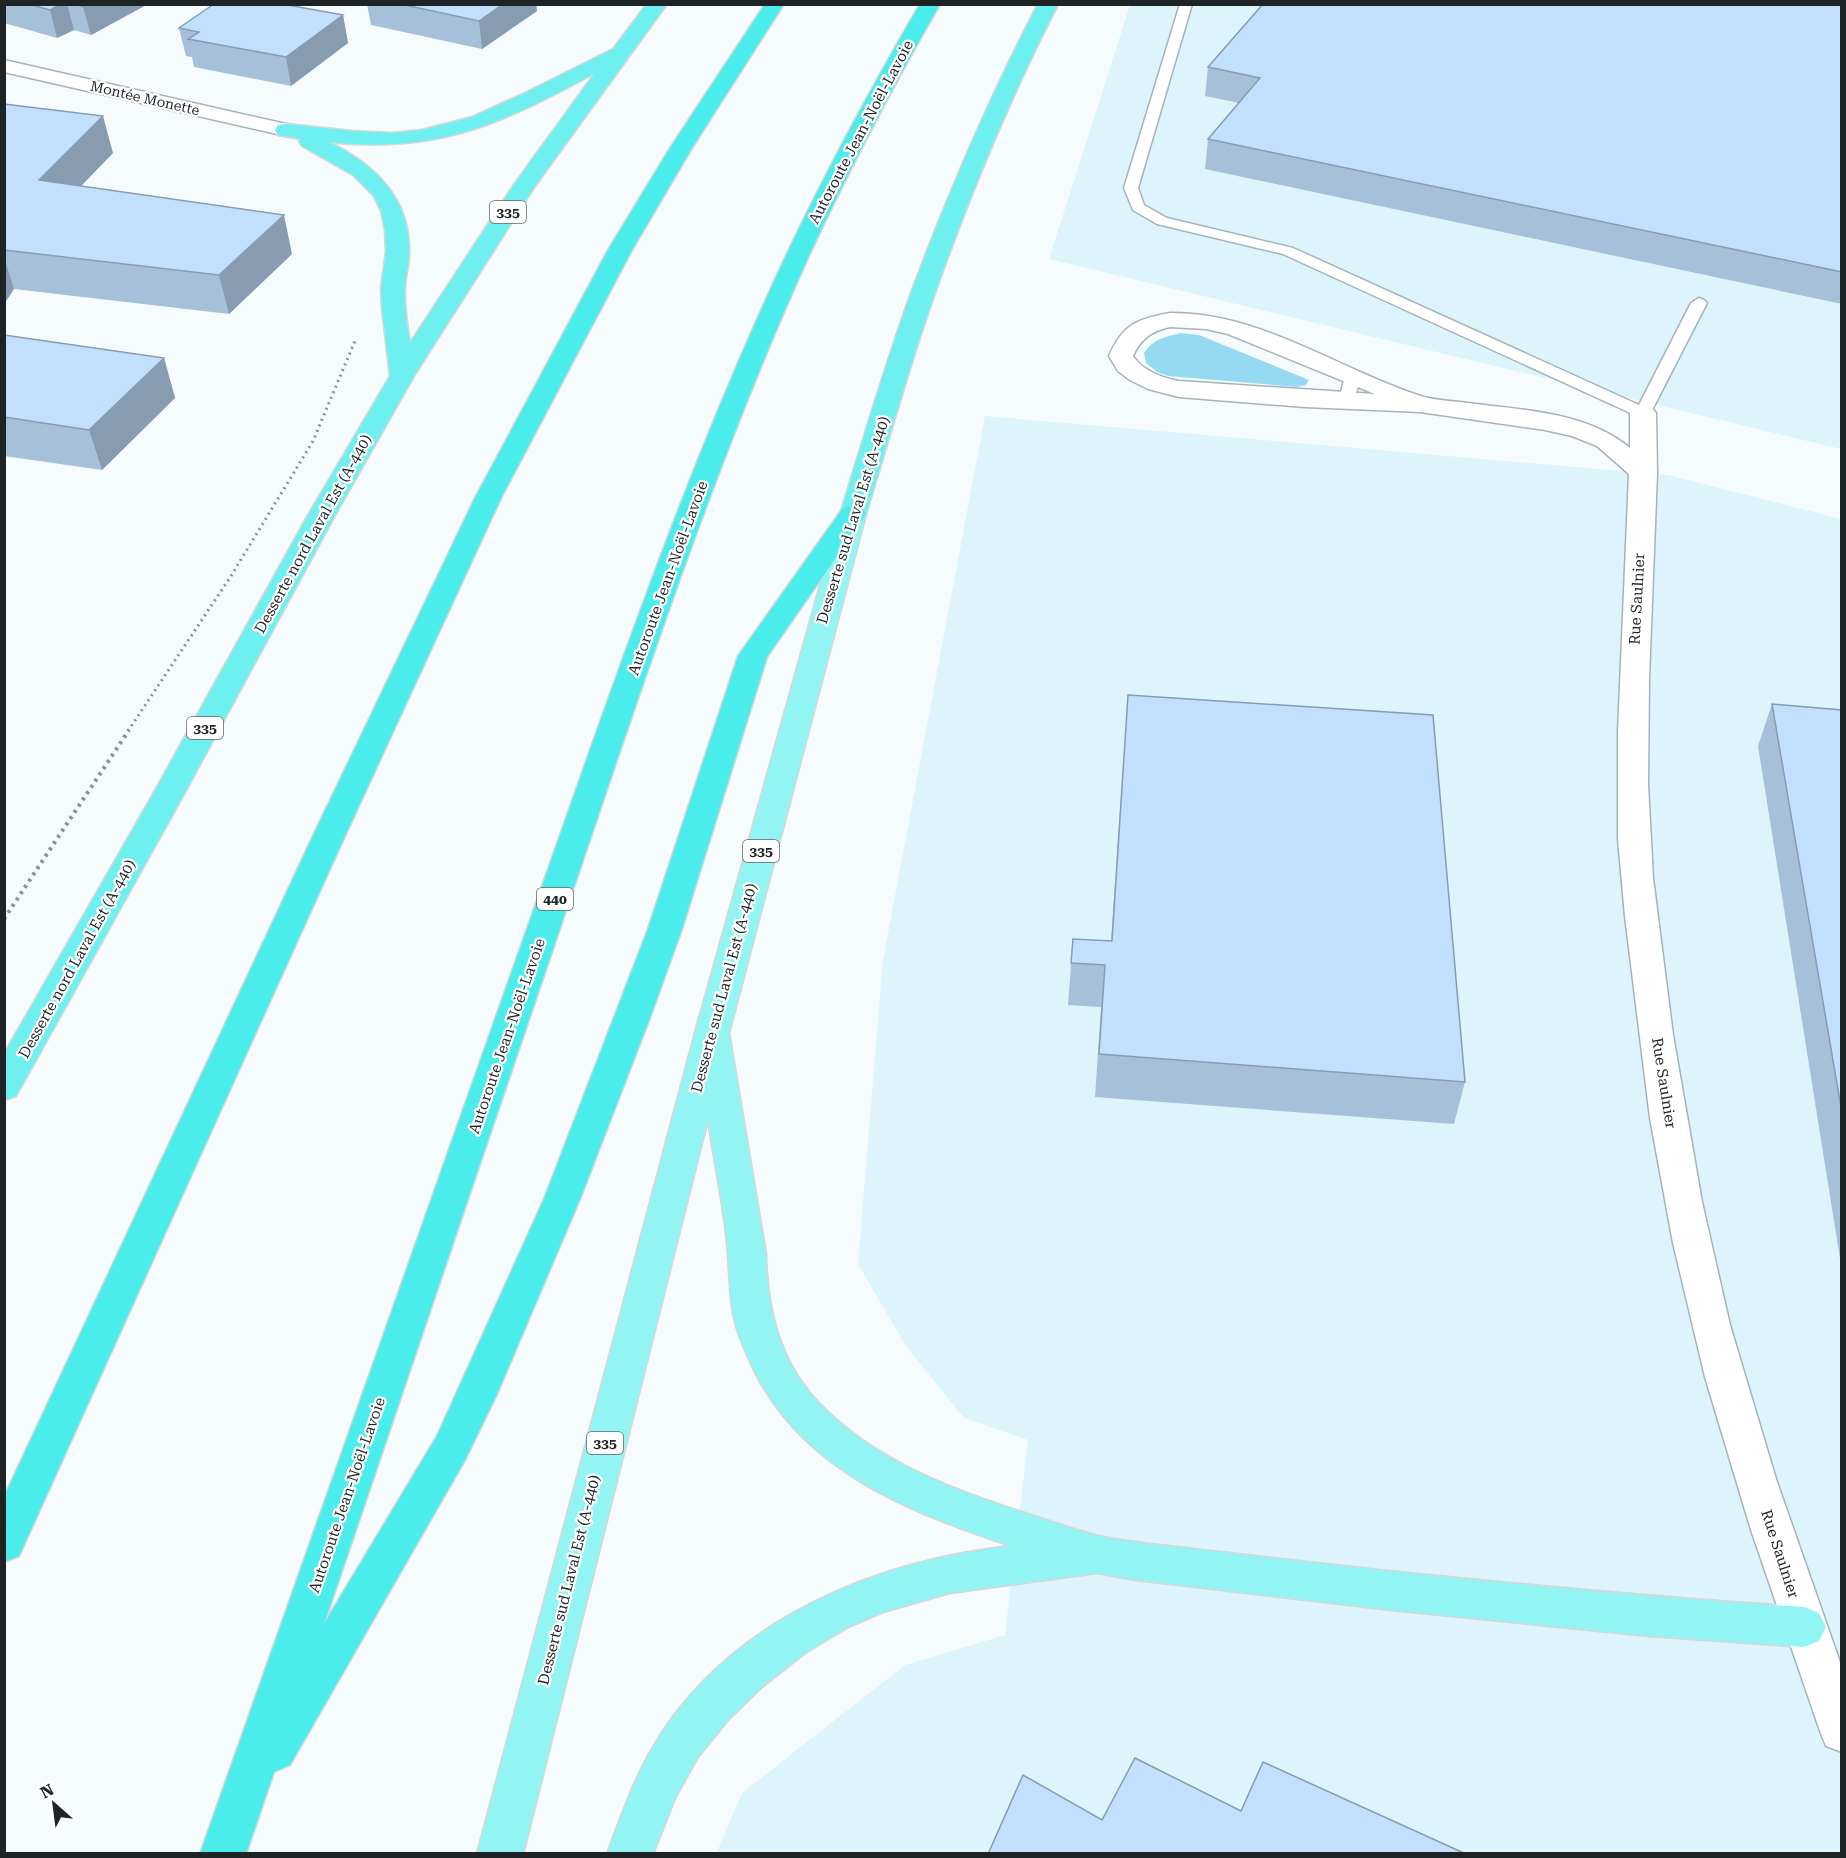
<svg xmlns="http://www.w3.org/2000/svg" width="1846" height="1858" font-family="'Roboto Serif',serif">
  <rect width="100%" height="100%" fill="#f6fcfe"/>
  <!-- built -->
  <path fill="#ddf4fd" d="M1130,5H1841V449L1049,259Z
    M985,416L1668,475L1841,519V1853L716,1854L742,1793L905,1665L1005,1635L1028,1440L964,1418L906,1346L858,1264L883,960Z"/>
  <!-- green -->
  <path fill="#95daf2" d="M1181,333L1199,335L1309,380L1306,385L1297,387L1168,376L1157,372L1146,363L1144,353C1153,339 1165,337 1181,333Z"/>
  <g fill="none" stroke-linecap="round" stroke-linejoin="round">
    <defs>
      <path id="service" d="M1180,4H1192L1138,188L1144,205L1167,218L1293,248L1639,405L1691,303L1699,298L1704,300L1707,303L1649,416H1637L1283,254L1157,224L1133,210L1124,188Z
        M1353,371L1361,376L1353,403H1341L1339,400L1345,376Z"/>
      <path id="minor" d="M4,60L286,124L294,125L297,130L294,135L286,136L4,72Z
        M1170,313C1262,312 1340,371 1424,397C1436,400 1449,401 1460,402C1516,410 1585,410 1630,448V413L1634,408L1643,405L1652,408L1656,413L1657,473L1649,679L1648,785L1653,878L1673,1035L1702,1202L1730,1325L1776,1479L1842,1668V1752L1826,1746L1820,1731L1751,1530L1705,1377L1673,1243L1650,1118L1625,916L1618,839V732L1629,474L1597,446L1572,436L1545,430L1420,412L1305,407L1179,397L1148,389L1130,380L1118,371L1109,356C1123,324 1137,319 1170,313ZM1170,327L1206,329L1228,334L1375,394L1179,381C1163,378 1143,371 1133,356C1141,339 1151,331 1170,327Z"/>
      <path id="primary" d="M853,506L863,508L866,514L729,1033L766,1254C767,1309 779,1360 818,1402C873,1460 950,1489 1025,1513C1050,1521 1074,1530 1099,1536C1136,1544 1174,1546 1211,1551C1280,1559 1349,1567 1418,1574C1547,1587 1675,1599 1804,1607L1819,1613L1826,1627L1819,1641L1804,1647L1649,1636L1391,1610L1136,1580L1097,1573L950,1593L883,1612L848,1627L805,1653L762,1687L728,1720L698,1757L675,1798L653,1854H607C622,1814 636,1773 659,1737C735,1618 876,1561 1011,1546C910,1512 802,1471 753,1368C746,1353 739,1338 735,1322C729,1299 730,1277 728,1254C725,1209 714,1163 708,1119L523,1854H477L695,1033L840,514L843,508Z"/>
      <path id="trunk" d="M647,4H667L535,186L414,376L334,517L183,796L16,1096L4,1100V1054L152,796L307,517L390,376L382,309L381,288L386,252L385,230L381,211L374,196L353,175L302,146L299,141L301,139L278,135L275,130L278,125L286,124L352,131L392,133L422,130L472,117L527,92L613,49ZM595,73L513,186L410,343C407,325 404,306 405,288C405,277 409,266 409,256C412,200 376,165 329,142C438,154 501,124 595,73Z
        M1038,4H1058C1010,98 970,194 935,293C909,366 889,440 866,514L863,520L853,522L843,520L840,514C863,440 885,365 911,293C948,194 989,98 1038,4Z"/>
      <path id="motorway" d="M765,4H784L692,148L632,250L501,498L344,838L19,1556L4,1562V1497L312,838L475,498L608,250L670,148Z
        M920,4H940C892,88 847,173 807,260C716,461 647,672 576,881C492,1128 408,1376 324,1624L437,1436L544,1199L648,929L738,656L843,508L853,506L863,508L866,514L767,657L682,929L651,1015L580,1199L497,1394L465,1460L290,1765L274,1772L246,1854H200C308,1549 415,1245 523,940C604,712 681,480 784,260C825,173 871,88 920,4Z"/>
    </defs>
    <!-- service casing -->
    <use href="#service" stroke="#a5b3b8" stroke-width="3"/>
    <!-- minor casing -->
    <use href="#minor" stroke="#a5b3b8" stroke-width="3"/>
    <!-- primary casing -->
    <use href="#primary" stroke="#d6d7d8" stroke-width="3"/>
    <!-- trunk casing -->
    <use href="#trunk" stroke="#d6d7d8" stroke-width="3"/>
    <!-- motorway casing -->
    <use href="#motorway" stroke="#d6d7d8" stroke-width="3"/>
    <!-- path-far1 -->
    <path stroke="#8d9294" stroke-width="3" stroke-dasharray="2 4" stroke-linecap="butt" d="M128,731L231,576L313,441L355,341"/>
    <!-- path -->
    <path stroke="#8d9294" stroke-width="4" stroke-dasharray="3 4.5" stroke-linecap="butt" d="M4,919L129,730"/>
    <!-- service -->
    <use href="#service" fill="#fff" fill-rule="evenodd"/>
    <!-- minor -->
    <use href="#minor" fill="#fff" fill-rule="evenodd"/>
    <!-- primary -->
    <use href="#primary" fill="#93f4f4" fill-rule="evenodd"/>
    <!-- trunk -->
    <use href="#trunk" fill="#6ff0f0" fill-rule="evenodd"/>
    <!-- motorway -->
    <use href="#motorway" fill="#4bedec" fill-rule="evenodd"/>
  </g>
  <!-- wall -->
  <path fill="#a7c0da" d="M4,4H148L91,35L74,30L57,38L4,23Z
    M367,4H536L537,11L482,49L371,25Z
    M1842,4V304L1205,169L1208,139L1239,103L1205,96L1208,67Z
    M343,15L348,43L291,86L194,67L192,57L186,56L179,28Z
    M4,104L113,153L81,186L292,254L229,314L14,289L4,304Z
    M4,335L164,358L175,398L102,470L4,456Z
    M1128,695L1465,1082L1454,1124L1095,1097L1101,1007L1068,1005L1073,939L1111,941Z
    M1772,704L1842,710V1271L1758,746Z"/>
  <!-- shaded-wall -->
  <path fill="#889cb1" d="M61,4H67L74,30L57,38L50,10Z
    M88,4H148L91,35L83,7Z
    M503,4H536L537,11L482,49L479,21Z
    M343,15L348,43L291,86L286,57Z
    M103,116L113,153L50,218L39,180Z
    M284,215L292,254L229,314L219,275Z
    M4,257L14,289L4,304Z
    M164,358L175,398L102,470L89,430Z"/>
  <!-- building -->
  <path fill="#c2dffd" stroke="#889cb1" stroke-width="1.5" d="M28,4H61L50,10Z
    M75,4H88L83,7Z
    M214,4H282L343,15L286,57L188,39L199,32L179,28Z
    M400,4H503L479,21Z
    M1263,4H1842V272L1208,139L1260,78L1208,67Z
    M4,104L103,116L39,180L284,215L219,275L4,250Z
    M4,335L164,358L89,430L4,417Z
    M1128,695L1433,715L1465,1082L1099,1054L1105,965L1071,963L1073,939L1112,941Z
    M1772,704L1842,710V1113Z
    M1135,1758L1241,1811L1263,1762L1466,1854H988L1023,1775L1102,1820Z"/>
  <g text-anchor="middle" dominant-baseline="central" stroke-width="4.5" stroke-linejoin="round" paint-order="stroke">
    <!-- far-street labels -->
    <g font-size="14" fill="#1e2325" stroke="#fff">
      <text transform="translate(145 98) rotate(13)">Montée Monette</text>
    </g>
    <!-- shield labels -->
    <g fill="#fff" stroke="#626566" stroke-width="1.5">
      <rect x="490" y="201" width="36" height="22" rx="4.5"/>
      <rect x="187" y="717" width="36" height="22" rx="4.5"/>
      <rect x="743" y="840" width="36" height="22" rx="4.5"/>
      <rect x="537" y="888" width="36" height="22" rx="4.5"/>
      <rect x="587" y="1432" width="36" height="22" rx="4.5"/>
    </g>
    <g font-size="14" font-weight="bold" fill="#1e2325">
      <text x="508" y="212">335</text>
      <text x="205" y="728">335</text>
      <text x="761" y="851">335</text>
      <text x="555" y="899">440</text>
      <text x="605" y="1443">335</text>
    </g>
    <!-- street labels -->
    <g font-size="15" fill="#1e2325" stroke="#fff">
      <text transform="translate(861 132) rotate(-62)">Autoroute Jean-Noël-Lavoie</text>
      <text transform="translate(853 520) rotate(-73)">Desserte sud Laval Est (A-440)</text>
      <text transform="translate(313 534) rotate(-61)">Desserte nord Laval Est (A-440)</text>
      <text transform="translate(668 578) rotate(-70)">Autoroute Jean-Noël-Lavoie</text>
      <text transform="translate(1637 599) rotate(-87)">Rue Saulnier</text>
      <text transform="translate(77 959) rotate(-61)">Desserte nord Laval Est (A-440)</text>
      <text transform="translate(724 988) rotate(-75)">Desserte sud Laval Est (A-440)</text>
      <text transform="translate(507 1036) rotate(-71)">Autoroute Jean-Noël-Lavoie</text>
      <text transform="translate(1664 1083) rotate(81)">Rue Saulnier</text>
      <text transform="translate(347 1495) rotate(-71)">Autoroute Jean-Noël-Lavoie</text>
      <text transform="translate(1780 1554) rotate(72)">Rue Saulnier</text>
      <text transform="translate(569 1580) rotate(-76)">Desserte sud Laval Est (A-440)</text>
    </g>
  </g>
  <!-- border -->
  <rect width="1846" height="1858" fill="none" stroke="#1e2325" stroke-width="12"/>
  <!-- north arrow -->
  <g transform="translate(54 1804) rotate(332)" stroke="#ffffff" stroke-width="4.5" paint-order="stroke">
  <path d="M0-4.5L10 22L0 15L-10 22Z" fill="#1e2325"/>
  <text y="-9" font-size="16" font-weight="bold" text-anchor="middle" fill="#1e2325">N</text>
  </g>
</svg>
